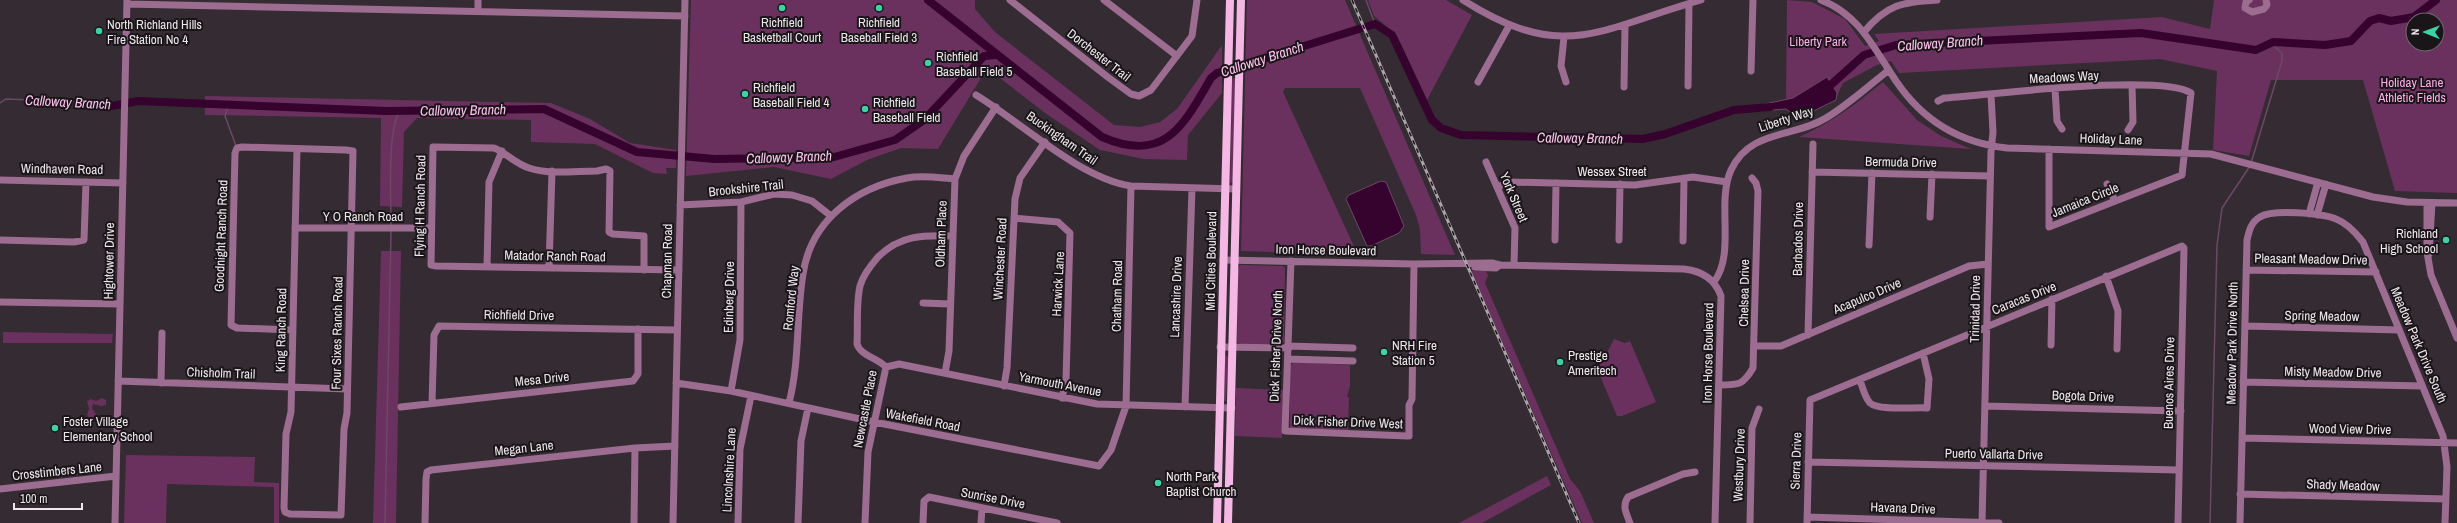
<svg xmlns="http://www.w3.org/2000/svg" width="2457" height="523" font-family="'Archivo Narrow',sans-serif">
  <rect width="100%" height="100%" fill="#342c32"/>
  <!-- green -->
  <path fill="#6a315e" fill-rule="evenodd" d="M691,0H975V9L995,32L1114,125L1140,127L1160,122L1177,109L1222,45V93L1188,135L1187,160L1144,159L1100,150L1045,113L987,68L938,149L901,148L867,160L831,179L774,167L686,176Z
    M1247,0H1345L1455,255L1421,254L1420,230L1416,215L1360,88H1285L1283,92L1358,255L1241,251Z
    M1368,0H1446L1472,15L1427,100L1401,44L1392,31L1374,16Z
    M1787,0L1812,2L1845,19L1865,46L1879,41L1874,34L2162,17L2210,29L2214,0H2457V193L2395,191L2363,80H2271L2249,156L2213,150L2217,71L2160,59L1899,73L1891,61L1877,65L1843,83L1837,96V92L1827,77L1793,98L1786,99ZM2413,20H2437V44H2413Z
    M1236,78L1233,182L1230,183L1232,79Z
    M1883,82L1917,120L1941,136L1971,149L1799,137C1831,123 1856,104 1883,82Z
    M205,96L551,103L590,119L630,143L676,150V168H666L667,174L653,173L595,144L531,142V120L417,118L404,132L402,207L380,206L381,118L205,115Z
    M381,251H401L396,523H373Z
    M1243,265L1283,266L1285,268L1284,341L1282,345L1240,344L1237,342L1238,270L1240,265Z
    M1471,271H1486L1488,275L1485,283L1570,479L1580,491L1594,523H1582Z
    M3,332L113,334L112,343H3Z
    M1614,339L1625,343L1630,341L1656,402L1622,416H1617L1595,364L1604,359Z
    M1225,355L1228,357L1226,401H1224Z
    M1294,362L1350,365V386L1347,397H1349L1348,430L1290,428V366Z
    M1236,388L1283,390L1282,438L1235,436Z
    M102,398L106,400V405L101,406L93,404L92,408L97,416L90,419L87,415L89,409L87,401L91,399L96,401Z
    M126,455L255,457L254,482L279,483V523H274V487L167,484L166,523H124Z
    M1547,476L1551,485L1482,523H1459Z"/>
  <!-- water -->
  <path fill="#35032d" stroke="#6c4866" d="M1827,77L1837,93L1836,100L1799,118L1786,109L1760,111V105L1793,98Z
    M1381,181L1386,182L1404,226L1399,233L1371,246H1367L1346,199L1349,195Z"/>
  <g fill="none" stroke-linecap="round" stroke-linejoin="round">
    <!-- stream -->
    <path stroke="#6c4866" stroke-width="1.5" d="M1366,0L1375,24
      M0,103L6,99L107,103
      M236,146L225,116L228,107L243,105
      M2251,163L2282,61V53L2275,47L2278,43
      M391,225C391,201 387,128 400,111
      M385,523L391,231
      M2210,523L2217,245L2222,208L2250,166"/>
    <!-- river -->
    <path stroke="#35032d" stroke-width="8" d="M928,0L1102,137C1165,164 1183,126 1211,78L1217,73L1375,24L1392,35L1432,120L1441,128L1461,135L1643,139L1665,134L1734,110L1770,107
      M1824,91L1864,55L1896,45L2141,33L2256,50L2273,42L2325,45L2351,41L2370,21L2379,18L2391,21L2414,17L2436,0
      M107,103L112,106L138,101L386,111L544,109L637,152L714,159L834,157L895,140L924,120L984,56L996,55"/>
    <!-- minor -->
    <path stroke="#9d6c91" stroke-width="7" d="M478,0V11
      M1010,0L1109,78L1131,94L1139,96L1151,90L1192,36L1197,0
      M1104,0L1177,56
      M1463,0C1564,64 1599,29 1701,0
      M1821,0C1860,15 1874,49 1896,81C1923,121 1960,143 2007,148L2211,154L2373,197L2407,202L2457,203
      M2249,0L2246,2L2245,8L2252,12L2264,9L2267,5L2266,0
      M127,4L685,16
      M1864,32C1887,4 1903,2 1937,0
      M1564,37L1561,66L1566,82
      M1751,71L1753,0
      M1478,82L1509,26
      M1688,86L1689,4
      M1624,87L1625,26
      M2055,89L2057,121L2062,129
      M976,95C1022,123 1079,178 1131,186L1236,189
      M1938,101L1944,98C1988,95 2162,73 2191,93L2182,175L2049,227V149
      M2128,130L2133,122L2132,85
      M1486,162L1515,228L1514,265
      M1812,172L1990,176
      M0,180L123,183
      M2107,184L2115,201
      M1497,187L1510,182L1635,185L1693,177L1727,182
      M2427,203V252L2431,275L2457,338
      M680,205L741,202L774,194L792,195L812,201L831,216
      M2309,214L2318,182
      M2317,215L2326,184
      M1930,217L1932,174
      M1014,218L1058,222L1070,233L1066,380L1062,398
      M295,228H431
      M0,240L74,242L84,240L86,182
      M1555,240L1556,183
      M1619,240L1620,184
      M1683,241L1684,178
      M1869,245L1872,173
      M2429,254L2432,203
      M1223,260L1414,264L1492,263L1500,265L1684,269C1702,271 1715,279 1721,296L1715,523
      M1291,261L1285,431L1407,436H1409V405L1412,399L1414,264
      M487,266L489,182L502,151
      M1475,267L1496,268L1500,265
      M549,268L552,171
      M644,270V236L613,234L609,232L610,171L606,169L597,171C575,171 549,175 529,168C516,164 506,153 494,148L433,147L431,265L436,266L679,270
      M2246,270L2376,272
      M2106,276L2118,311L2117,349
      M1714,282C1736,253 1716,203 1731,170C1750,129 1794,138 1826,118C1849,104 1868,86 1889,70
      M0,302L120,304
      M923,303L950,304
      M2245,326L2399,330
      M293,330L237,328L231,325L235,153L237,148L242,147L346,150L353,151L347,413L344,429L341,515L290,514L285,512L284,508L286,434L291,412L297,149
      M1808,335L1813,144
      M2051,345L2052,299
      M1289,346L1353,348
      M1755,346H1781L1969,266L1988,264
      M1220,347L1289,348
      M1288,359L1353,361
      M886,367L899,364L1097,404L1232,408
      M886,367C876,357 861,356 857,344C858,326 856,304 860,286C863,275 871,265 878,257C900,235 923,235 952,236
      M945,373L949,351L955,179L964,156L996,107
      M1860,380C1862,386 1865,398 1870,403C1879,411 1915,407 1927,408L1929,379L1923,353
      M118,381L347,389
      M2243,382L2422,386
      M161,383L162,333
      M676,383L731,391L874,422L1099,466L1111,450L1126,406L1131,186
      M1720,385C1739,385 1743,385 1753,368L1758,191L1756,183L1752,178
      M1004,386L1007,368L1015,199L1020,178L1045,142
      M731,391L740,340L741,202
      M432,403L434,335L439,326L677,330
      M789,403C800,360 796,317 803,274C811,220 856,187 907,178C923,175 940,178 955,179
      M1985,406L2181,411
      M401,407L633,381L638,374V329
      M1185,407L1192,188
      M2242,438L2457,443
      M1808,462L2179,470
      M0,489L116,476
      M2240,494L2446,499
      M1807,517L1999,523
      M115,523L127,0
      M425,523L426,479L427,472L431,470L635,448L675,446
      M634,523L635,448
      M673,523L685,0
      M738,523L740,449L751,396
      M798,523L801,441L808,408
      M865,523L868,452L886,367
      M923,523L924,501L929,497L1057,523
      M981,523L982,508
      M1630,523C1626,513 1622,506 1628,497L1683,474L1695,472
      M1750,523L1752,428L1759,409
      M1807,523L1810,400L2182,246L2184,248L2178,523
      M1982,523L1991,152L1993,132L1991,95
      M2240,523L2247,240C2249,231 2251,222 2260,217C2272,209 2322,213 2336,219C2347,223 2356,233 2363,242L2443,436L2447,467L2445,523"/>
    <!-- major -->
    <path stroke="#f5b8e5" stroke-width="8" d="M1217,523L1230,0
      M1228,523L1241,0"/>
    <defs>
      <path id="rail" d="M1352,0L1579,523"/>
    </defs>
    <!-- rail casing -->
    <use href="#rail" stroke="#aaa4a8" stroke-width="3"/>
    <!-- rail -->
    <use href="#rail" stroke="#191518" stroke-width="1.5" stroke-dasharray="4.5" stroke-linecap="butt"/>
  </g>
  <!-- markers -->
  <g fill="#39d4a5" stroke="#191518" stroke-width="1.5">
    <circle cx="782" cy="8" r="4"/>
    <circle cx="879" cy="8" r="4"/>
    <circle cx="99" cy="31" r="4"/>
    <circle cx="928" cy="63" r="4"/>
    <circle cx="745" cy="94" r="4"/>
    <circle cx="865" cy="109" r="4"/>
    <circle cx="2446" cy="240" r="4"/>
    <circle cx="1384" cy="352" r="4"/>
    <circle cx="1560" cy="362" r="4"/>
    <circle cx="55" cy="428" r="4"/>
    <circle cx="1158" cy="483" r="4"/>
  </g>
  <g text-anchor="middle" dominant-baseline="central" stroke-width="4" stroke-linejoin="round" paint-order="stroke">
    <!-- poi labels -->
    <g font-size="13" fill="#eee8ec" stroke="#191518" text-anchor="start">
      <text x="782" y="22" text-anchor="middle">Richfield<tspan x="782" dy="15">Basketball Court</tspan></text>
      <text x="879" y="22" text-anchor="middle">Richfield<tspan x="879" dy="15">Baseball Field 3</tspan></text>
      <text x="107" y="24">North Richland Hills<tspan x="107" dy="15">Fire Station No 4</tspan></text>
      <text x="936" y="56">Richfield<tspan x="936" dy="15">Baseball Field 5</tspan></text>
      <text x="753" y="87">Richfield<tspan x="753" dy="15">Baseball Field 4</tspan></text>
      <text x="873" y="102">Richfield<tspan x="873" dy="15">Baseball Field</tspan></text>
      <text x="2438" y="233" text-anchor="end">Richland<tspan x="2438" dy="15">High School</tspan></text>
      <text x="1392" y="345">NRH Fire<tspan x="1392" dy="15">Station 5</tspan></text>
      <text x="1568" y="355">Prestige<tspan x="1568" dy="15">Ameritech</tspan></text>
      <text x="63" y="421">Foster Village<tspan x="63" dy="15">Elementary School</tspan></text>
      <text x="1166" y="476">North Park<tspan x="1166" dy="15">Baptist Church</tspan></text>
    </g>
    <!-- park labels -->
    <g font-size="13" fill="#ffafeb" stroke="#191518">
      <text x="1818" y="41">Liberty Park</text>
      <text x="2412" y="82">Holiday Lane<tspan x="2412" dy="15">Athletic Fields</tspan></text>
    </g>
    <!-- street labels -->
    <g font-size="13" fill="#eee8ec" stroke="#191518">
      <text transform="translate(1099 55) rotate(38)">Dorchester Trail</text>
      <text transform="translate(2064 77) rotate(-3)">Meadows Way</text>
      <text transform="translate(1786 119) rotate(-18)">Liberty Way</text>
      <text transform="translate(1062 138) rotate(35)">Buckingham Trail</text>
      <text transform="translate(2111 139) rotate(2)">Holiday Lane</text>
      <text transform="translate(1901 162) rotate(1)">Bermuda Drive</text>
      <text transform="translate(62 169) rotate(1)">Windhaven Road</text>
      <text x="1612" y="171">Wessex Street</text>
      <text transform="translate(746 188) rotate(-6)">Brookshire Trail</text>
      <text transform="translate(1514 197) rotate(67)">York Street</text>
      <text transform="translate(2085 200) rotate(-22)">Jamaica Circle</text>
      <text transform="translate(420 206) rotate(-89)">Flying H Ranch Road</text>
      <text x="363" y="216">Y O Ranch Road</text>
      <text transform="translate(941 234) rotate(-88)">Oldham Place</text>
      <text transform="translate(221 236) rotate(-88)">Goodnight Ranch Road</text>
      <text transform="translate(1798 239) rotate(-89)">Barbados Drive</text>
      <text transform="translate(1326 250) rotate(1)">Iron Horse Boulevard</text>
      <text transform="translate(555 256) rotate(1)">Matador Ranch Road</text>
      <text transform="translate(1000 259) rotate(-87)">Winchester Road</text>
      <text transform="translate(2311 259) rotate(1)">Pleasant Meadow Drive</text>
      <text transform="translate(109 261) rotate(-89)">Hightower Drive</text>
      <text transform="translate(667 261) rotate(-89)">Chapman Road</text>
      <text transform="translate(1211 261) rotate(-89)">Mid Cities Boulevard</text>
      <text transform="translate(1058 284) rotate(-87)">Harwick Lane</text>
      <text transform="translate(1744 293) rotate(-89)">Chelsea Drive</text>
      <text transform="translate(1117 296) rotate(-89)">Chatham Road</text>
      <text transform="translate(1867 296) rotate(-23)">Acapulco Drive</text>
      <text transform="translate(729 297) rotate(-89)">Edinberg Drive</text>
      <text transform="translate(1176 297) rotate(-88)">Lancashire Drive</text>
      <text transform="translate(791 298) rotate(-84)">Romford Way</text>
      <text transform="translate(2024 298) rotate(-22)">Caracas Drive</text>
      <text transform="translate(1975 309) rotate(-89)">Trinidad Drive</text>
      <text transform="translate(519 315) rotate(1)">Richfield Drive</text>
      <text transform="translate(2322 316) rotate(1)">Spring Meadow</text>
      <text transform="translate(281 330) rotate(-89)">King Ranch Road</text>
      <text transform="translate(337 333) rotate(-89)">Four Sixes Ranch Road</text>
      <text transform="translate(2232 343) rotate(-89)">Meadow Park Drive North</text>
      <text transform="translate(2419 345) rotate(67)">Meadow Park Drive South</text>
      <text transform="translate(1276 346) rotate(-88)">Dick Fisher Drive North</text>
      <text transform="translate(1708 353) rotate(-89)">Iron Horse Boulevard</text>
      <text transform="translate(2333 372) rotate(1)">Misty Meadow Drive</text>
      <text transform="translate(221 373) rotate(2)">Chisholm Trail</text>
      <text transform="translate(542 379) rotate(-6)">Mesa Drive</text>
      <text transform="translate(2169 383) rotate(-89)">Buenos Aires Drive</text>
      <text transform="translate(1060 384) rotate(11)">Yarmouth Avenue</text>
      <text transform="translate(2083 396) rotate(2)">Bogota Drive</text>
      <text transform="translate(865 409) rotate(-79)">Newcastle Place</text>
      <text transform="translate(923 420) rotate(11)">Wakefield Road</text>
      <text transform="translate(1348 422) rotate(2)">Dick Fisher Drive West</text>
      <text transform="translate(2350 429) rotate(1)">Wood View Drive</text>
      <text transform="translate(524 448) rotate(-6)">Megan Lane</text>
      <text transform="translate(1994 454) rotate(1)">Puerto Vallarta Drive</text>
      <text transform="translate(1796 461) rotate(-88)">Sierra Drive</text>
      <text transform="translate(1739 465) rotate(-88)">Westbury Drive</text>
      <text transform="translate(729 470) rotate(-87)">Lincolnshire Lane</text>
      <text transform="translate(57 471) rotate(-6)">Crosstimbers Lane</text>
      <text transform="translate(2343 485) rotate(2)">Shady Meadow</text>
      <text transform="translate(993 498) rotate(11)">Sunrise Drive</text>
      <text transform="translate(1903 508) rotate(2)">Havana Drive</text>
    </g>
    <!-- water labels -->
    <g font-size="14" font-style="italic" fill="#ffc2ef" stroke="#191518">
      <text transform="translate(1940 43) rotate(-4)">Calloway Branch</text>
      <text transform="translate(1262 59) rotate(-18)">Calloway Branch</text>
      <text transform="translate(68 102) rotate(3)">Calloway Branch</text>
      <text transform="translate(463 110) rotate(-1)">Calloway Branch</text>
      <text transform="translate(1580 138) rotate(1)">Calloway Branch</text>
      <text transform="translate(789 157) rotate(-2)">Calloway Branch</text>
    </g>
  </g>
  <!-- north arrow -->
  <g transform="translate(2425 32) rotate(271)"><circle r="19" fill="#191518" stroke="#6e696d"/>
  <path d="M0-3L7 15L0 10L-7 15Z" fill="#39d4a5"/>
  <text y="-6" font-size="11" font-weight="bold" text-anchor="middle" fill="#eee8ec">N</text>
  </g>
  <!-- scale -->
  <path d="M14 503v6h68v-6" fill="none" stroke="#eee8ec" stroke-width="2"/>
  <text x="20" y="503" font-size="12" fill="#eee8ec" stroke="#191518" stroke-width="3" paint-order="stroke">100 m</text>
</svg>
